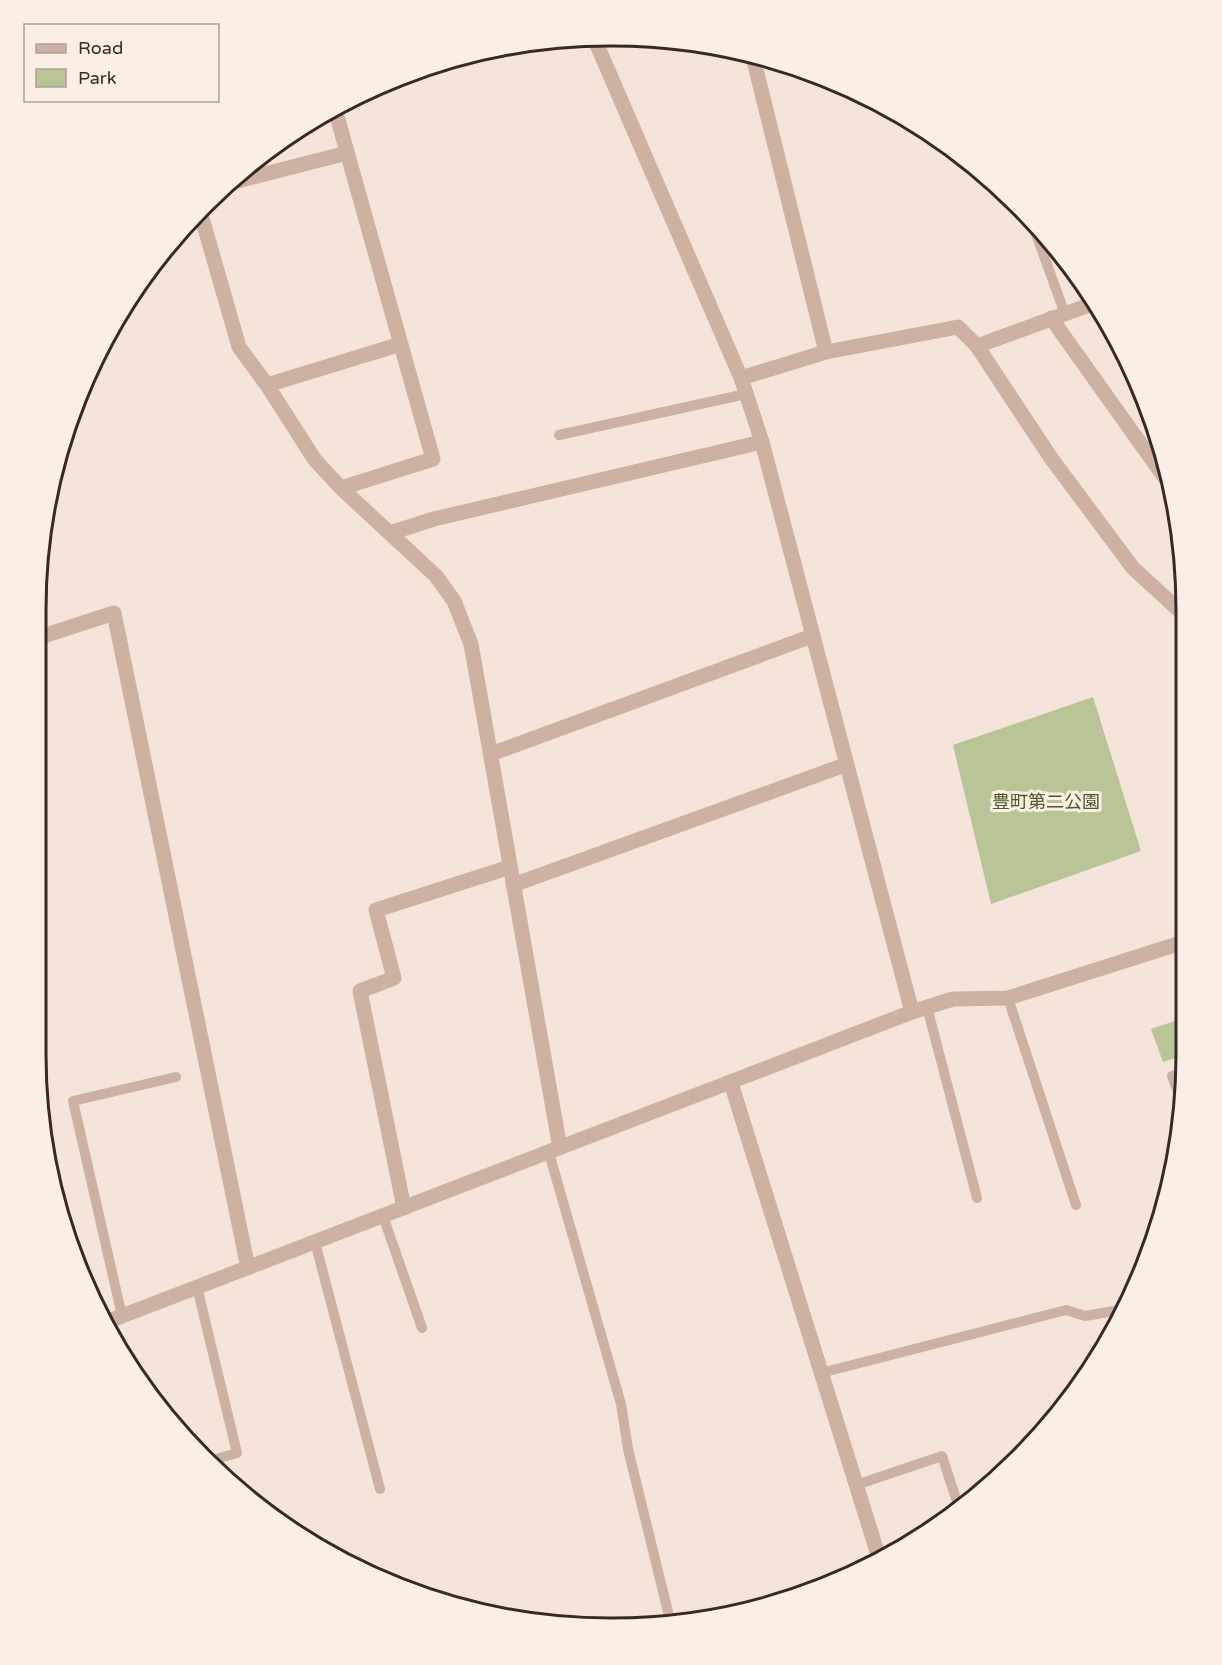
<svg xmlns="http://www.w3.org/2000/svg" width="1222" height="1665" font-family="'Varela Round','Noto Sans JP',sans-serif">
  <rect width="100%" height="100%" fill="#f4e4d9"/>
  <!-- green -->
  <path fill="#b9c497" d="M1093,697L1141,851L991,904L953,745Z
    M1184,1018V1055L1163,1062L1151,1029Z"/>
  <g fill="none" stroke-linecap="round" stroke-linejoin="round">
    <!-- lane -->
    <path stroke="#cdb2a3" stroke-width="10" d="M1032,223L1065,314
      M559,435L746,394
      M1008,998L1076,1205
      M927,1007L977,1198
      M1183,1105L1172,1076L1185,1072
      M549,1153L621,1404L628,1449L671,1624
      M383,1216L422,1328
      M315,1242L380,1489
      M197,1287L237,1453L209,1461
      M122,1316L73,1101L176,1077
      M821,1373L1066,1310L1085,1316L1126,1309
      M856,1485L942,1456L960,1511"/>
    <!-- street -->
    <path stroke="#cdb2a3" stroke-width="15" d="M594,38L741,378L762,442L912,1012
      M753,57L826,352
      M335,109L433,459L341,488
      M237,181L347,153
      M202,218L239,347L267,385L315,460L341,488L436,576L454,601L471,644L560,1148
      M1051,318L1165,478
      M977,346L1092,304
      M741,378L826,352L958,327L977,346L1051,458L1133,568L1182,613
      M267,385L401,344
      M390,533L434,519L762,442
      M37,638L114,613L248,1268
      M491,754L812,636
      M513,885L845,765
      M731,1083L879,1558
      M404,1208L360,991L394,978L376,910L510,867
      M109,1321L912,1012L953,999L1008,998L1184,942"/>
  </g>
  <g text-anchor="middle" dominant-baseline="central" stroke-width="6" stroke-linejoin="round" paint-order="stroke">
    <!-- park labels -->
    <g font-size="18" fill="#4b5828" stroke="#fbefe5">
      <text x="1046" y="802">豊町第二公園</text>
    </g>
  </g>
  <!-- crop -->
  <path d="M0 0H1222V1665H0ZM610 46H612A564 564 0 0 1 1176 610V1054A564 564 0 0 1 612 1618H610A564 564 0 0 1 46 1054V610A564 564 0 0 1 610 46Z" fill="#fbefe5" fill-rule="evenodd"/>
  <path fill="none" stroke="#372a26" stroke-width="3" d="M610 46H612A564 564 0 0 1 1176 610V1054A564 564 0 0 1 612 1618H610A564 564 0 0 1 46 1054V610A564 564 0 0 1 610 46Z"/>
  <!-- legend -->
  <rect x="24" y="24" width="195" height="78" fill="#fbefe5" stroke="#ada099" stroke-width="1.5"/>
  <rect x="36" y="44" width="30" height="9" fill="#cdb2a3" stroke="#ada099" stroke-width="1.5"/>
  <text x="78" y="54" font-size="18" fill="#372a26">Road</text>
  <rect x="36" y="69" width="30" height="18" fill="#b9c497" stroke="#ada099" stroke-width="1.5"/>
  <text x="78" y="84" font-size="18" fill="#372a26">Park</text>
</svg>
